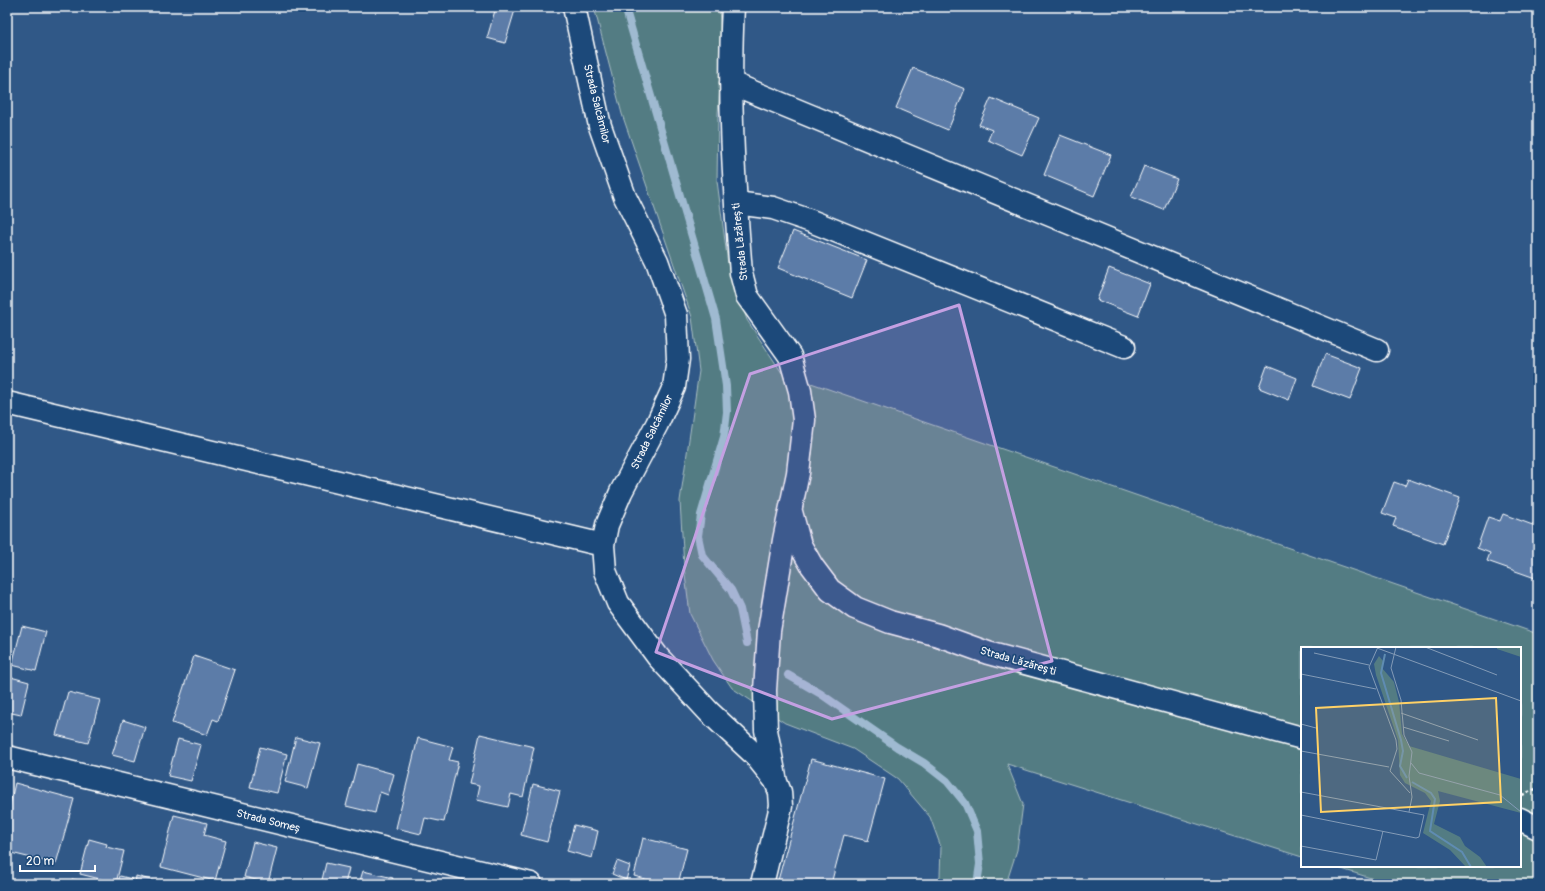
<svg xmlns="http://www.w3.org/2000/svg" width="1545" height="891" font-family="Pangolin,sans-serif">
  <rect width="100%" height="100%" fill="#305887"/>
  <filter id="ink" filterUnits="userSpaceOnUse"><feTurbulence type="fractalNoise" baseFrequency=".025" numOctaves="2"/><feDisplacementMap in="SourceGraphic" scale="8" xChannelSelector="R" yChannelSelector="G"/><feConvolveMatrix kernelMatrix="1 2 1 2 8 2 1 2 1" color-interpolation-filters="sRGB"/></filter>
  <g filter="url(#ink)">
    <!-- green -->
    <path fill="#537c83" stroke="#a9bec1" d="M594,7H719L722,58L718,113L717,181L728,264L747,320L782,373L1538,634V884H1390L1332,866H1520V648H1302V857L1007,764L1023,804L1017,850L1006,884H937L940,876L941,847L930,817L898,779L853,749L785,723L732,688L713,660L690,614L684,567L680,501L699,371L692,317L622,114Z"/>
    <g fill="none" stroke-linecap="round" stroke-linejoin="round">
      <!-- stream -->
      <path stroke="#9fbad1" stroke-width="8" d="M625,7L716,319L726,386L727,412L724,437L701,515L698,536L702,555L731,590L740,609L747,643
        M788,675L821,694L897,747L924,763L947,781L965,803L977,831L980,864L977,884"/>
    </g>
    <!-- building -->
    <path fill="#5c7ca8" stroke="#fff" d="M496,7H503L515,10L505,43L487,38Z
      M913,68L965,89L948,130L896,108Z
      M991,98L1039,118L1022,155L988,140L992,130L979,125Z
      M1060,135L1111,155L1094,196L1044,175Z
      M1144,166L1177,179L1164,210L1131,197Z
      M793,231L867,260L852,298L778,268Z
      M1109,268L1150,284L1138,316L1097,300Z
      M1325,354L1362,368L1350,400L1313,386Z
      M1267,366L1297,378L1289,400L1259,388Z
      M1408,479L1460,498L1443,544L1393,526L1396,518L1382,513L1394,482L1405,486Z
      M1503,514L1538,527V579L1487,561L1490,553L1477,548L1488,517L1500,521Z
      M22,626L46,632L36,671L12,665Z
      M194,656L235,670L218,721L213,719L207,735L172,723Z
      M7,676L29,682L21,715L7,712Z
      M68,692L100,700L88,743L56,735Z
      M123,720L145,727L135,761L112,755Z
      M480,734L534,747L523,797L511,794L508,807L476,800L479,786L469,784Z
      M296,737L320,743L308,788L285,782Z
      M418,738L453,747L449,760L458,762L444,822L425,818L421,834L396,828Z
      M178,739L201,745L191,781L168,776Z
      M260,747L287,754L277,793L250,787Z
      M811,759L885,779L868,841L844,835L831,884H777Z
      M357,764L394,774L388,795L380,792L375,813L346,806Z
      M15,783L74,799L56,864L7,852V817Z
      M533,784L560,791L547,842L521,835Z
      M174,815L207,823L204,835L226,841L215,881L161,867Z
      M574,825L598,831L592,858L567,851Z
      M643,838L687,849L678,884H664L634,876Z
      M89,839L107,844L106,847L124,851L116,883L80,874Z
      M253,842L277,848L268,883L244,877Z
      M617,861L630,866L626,880L612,874Z
      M326,863L349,868L345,884H321Z
      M363,871L393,878L391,884H359Z
      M120,876L132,879L130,884H117Z
      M136,876L162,883V884H135Z
      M72,879L90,884H71Z"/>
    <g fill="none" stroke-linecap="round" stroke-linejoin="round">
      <defs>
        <path id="minor" d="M574,7L600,126L625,197L657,261L676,315L678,359L674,387L657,424L621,492L607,525L603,545L605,571L618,603L658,657L709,712L754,754L774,779
          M733,7C728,96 734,185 741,273L747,296L790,356L800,391L804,420L798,473L784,540L769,631L765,690L766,730L776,782L780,792L781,806L762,884
          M731,83L1377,350
          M736,203L773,208L811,221L1124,347
          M7,403L603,545
          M791,512L800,545L812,566L830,590L855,608L890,622L938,635L988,653L1302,738
          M7,757L531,884
          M1520,819L1538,828"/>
      </defs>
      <!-- minor casing -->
      <use href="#minor" stroke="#fff" stroke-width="25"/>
      <!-- path -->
      <path stroke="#fff" stroke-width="2.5" stroke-dasharray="3 3" stroke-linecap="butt" d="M1522,795L1538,788"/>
      <!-- minor -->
      <use href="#minor" stroke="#1f4a7a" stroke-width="22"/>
    </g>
  </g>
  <!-- marked area -->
  <path fill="#c4a0e2" fill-opacity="0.2" stroke="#c4a0e2" stroke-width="3" stroke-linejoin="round" d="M959,305L1052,661L832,719L656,652L750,374Z"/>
  <g text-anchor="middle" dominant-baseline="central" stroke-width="3.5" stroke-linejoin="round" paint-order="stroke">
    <!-- street labels -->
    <g font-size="11" fill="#fff" stroke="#1f4a7a">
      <text transform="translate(597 104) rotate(76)">Strada Salcâmilor</text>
      <text transform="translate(740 242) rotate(-96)">Strada Lăzărești</text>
      <text transform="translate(652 432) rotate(-64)">Strada Salcâmilor</text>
      <text transform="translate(1018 661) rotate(16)">Strada Lăzărești</text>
      <text transform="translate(269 821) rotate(14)">Strada Someș</text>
    </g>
  </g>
  <!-- overview -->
  <g transform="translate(1301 647)">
    <rect width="220" height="220" fill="#305887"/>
    <path d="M196,0H220V10L196,2ZM78,9L82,14L81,21L93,35L98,55L101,87L108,99L220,132V166L137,144L139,154L133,177L159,190L164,199L179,210L186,220H165L149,203L122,186L130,154L124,146L104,136L99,128L97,93L75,28L73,17Z" fill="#537c83"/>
    <path fill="none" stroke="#5f8cb2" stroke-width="2" d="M84,7L80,26L100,93L102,104L99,119L106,131M111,135L130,146L134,152L129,184L161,205L170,220"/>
    <path fill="none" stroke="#839bb7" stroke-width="1" d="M77,0L68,20L95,93L96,102L89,124L109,146M95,0L90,21L100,53L103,88L111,105L108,129L111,150L108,165M124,0L196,28M76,1L220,54M13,6L68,18M0,27L75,42M100,66L177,93M0,77L15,81M102,80L148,94M0,104L88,120M110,116L118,126L199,148L220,165M0,145L123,168L118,190L115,191L0,168M0,199L75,213L82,184"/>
    <path fill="#ffd166" fill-opacity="0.15" stroke="#ffd166" stroke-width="2" d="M195,51L200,155L20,165L15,61Z"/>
    <rect width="220" height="220" fill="none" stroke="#fff" stroke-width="2"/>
  </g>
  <!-- margin -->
  <rect width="1545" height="891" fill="none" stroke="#1f4a7a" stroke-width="24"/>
  <rect x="12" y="12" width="1521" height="867" fill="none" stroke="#fff" stroke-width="1.5" filter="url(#ink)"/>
  <!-- scale -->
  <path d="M20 865v6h75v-6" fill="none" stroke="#ffffff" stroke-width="2"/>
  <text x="26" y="865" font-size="12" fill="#ffffff" stroke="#1f4a7a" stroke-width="3" paint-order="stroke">20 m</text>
</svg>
